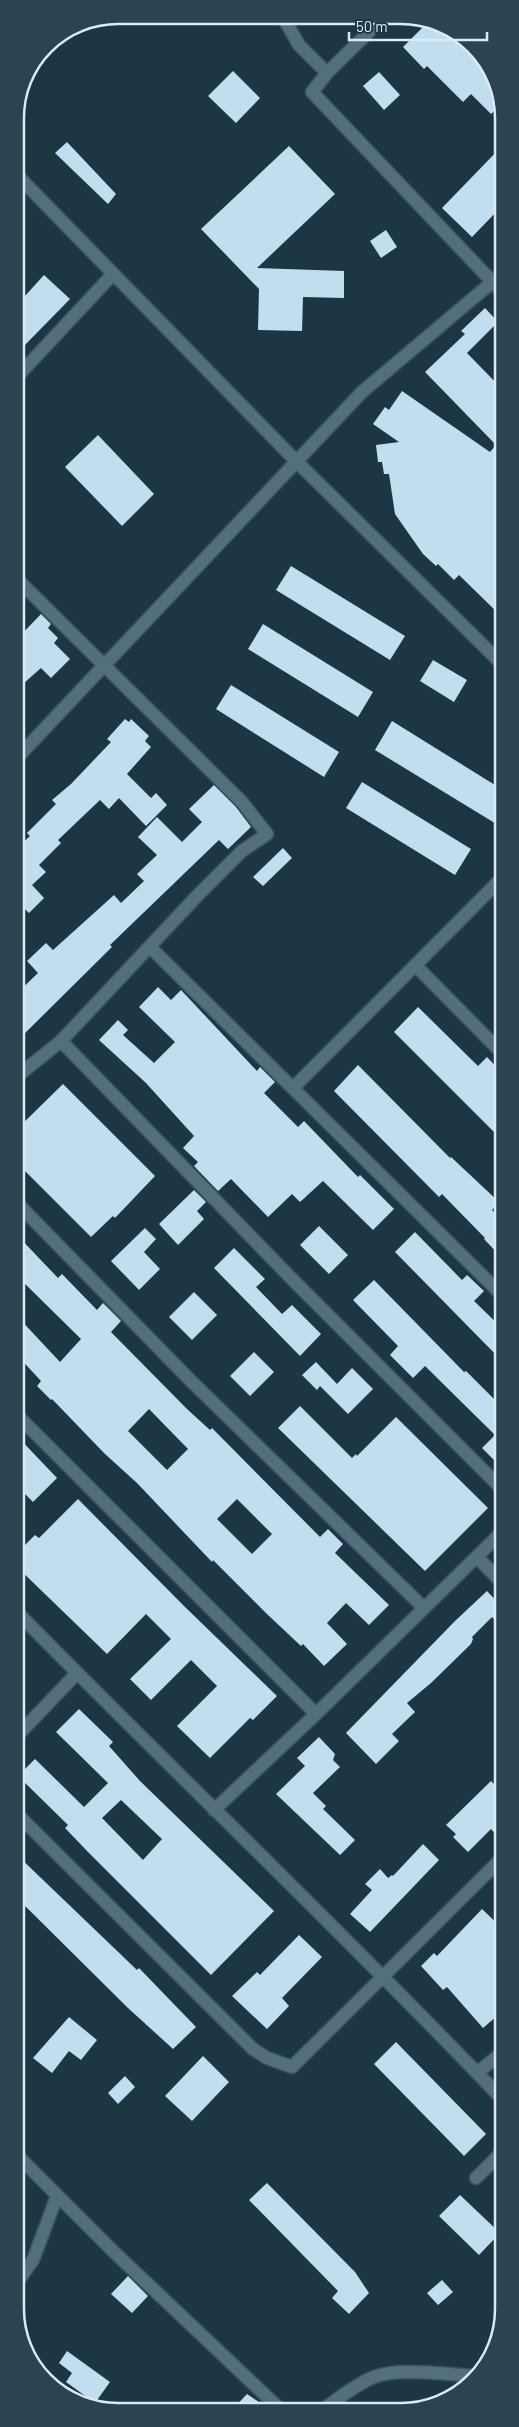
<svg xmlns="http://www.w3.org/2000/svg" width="519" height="2427" font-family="Barlow,sans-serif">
  <rect width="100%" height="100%" fill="#1c3643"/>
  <!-- building -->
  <path fill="#c0deef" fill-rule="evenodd" d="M430,20L478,50L492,80L488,84L498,94L502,103L491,114L471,94L463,102L427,66L424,69L403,47Z
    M233,71L260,98L236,123L208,96Z
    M379,72L400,95L384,110L363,86Z
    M67,142L116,194L108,204L55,153Z
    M503,145V205L472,237L442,208Z
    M289,146L335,194L257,268L344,271V298L303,297L302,331L258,330L259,289L201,229Z
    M386,230L397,247L381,258L370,241Z
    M44,275L70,299L23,347L15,339V307Z
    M485,308L498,322L467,353L503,390V618L459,575L454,580L438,564L436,566L423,554L395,514L389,474H384L382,462H378L376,445L399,442L373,424L385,407L389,410L402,391L490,452L496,445L425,372L465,334L461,331Z
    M98,435L154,494L122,526L65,467Z
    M291,566L405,636L390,660L276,590Z
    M41,614L51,624L48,628L58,638L54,643L70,659L51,678L41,668L15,691V641Z
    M263,624L373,692L358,717L248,649Z
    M433,660L467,680L454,702L420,681Z
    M231,685L339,752L324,777L216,709Z
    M125,719L129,722L131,719L149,736L145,741L151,747L127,774L151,798L156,793L167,805L146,826L119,798L109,809L100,800L58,840L61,843L39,865L46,872L32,885L44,898L29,913L15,900V850L30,836L27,833L56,804L52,800L71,784L111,742L107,739Z
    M392,721L503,790V816L498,825L375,750Z
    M362,782L471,849L455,875L346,808Z
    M214,785L236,807L251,827L228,849L219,840L110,945L112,947L15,1043V995L38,973L27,961L46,943L53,950L114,895L121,903L144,881L137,874L157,855L138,837L157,817L182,842L202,822L189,809Z
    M283,848L292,858L263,886L253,877Z
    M158,987L171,1000L181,990L257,1071L260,1067L275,1082L264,1093L298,1127L304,1121L358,1177L360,1175L394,1209L373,1230L323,1181L300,1202L292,1194L268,1217L231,1179L218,1191L194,1166L198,1162L183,1148L194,1136L146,1083L99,1040L118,1020L128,1030L123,1035L154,1063L175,1042L139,1007Z
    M418,1007L478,1066L487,1057L503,1074V1126L496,1134L394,1032Z
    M358,1065L450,1158L451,1157L499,1202L492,1210L503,1222V1259L484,1239L485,1238L442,1194L439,1197L334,1091Z
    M63,1084L155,1176L115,1218L113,1216L91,1237L16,1162V1130Z
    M194,1190L206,1202L197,1211L204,1219L178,1245L159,1224Z
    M319,1226L348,1255L329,1274L300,1245Z
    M145,1228L156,1239L144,1252L160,1269L139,1290L111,1261Z
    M415,1232L462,1280L467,1275L484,1291L474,1301L504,1330V1363L395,1252Z
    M16,1234L58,1278L62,1274L97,1310L103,1303L121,1321L111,1332L187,1409L210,1430L212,1428L320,1537L328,1529L343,1544L335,1553L389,1605L369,1625L346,1603L327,1623L347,1644L324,1666L303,1644L301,1646L268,1615L213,1560L212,1562L137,1483L105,1454L52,1399L51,1400L37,1386L41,1381L16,1354V1315L60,1362L81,1339L16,1275ZM149,1409L188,1449L167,1470L128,1431ZM237,1499L272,1534L252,1554L217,1519Z
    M234,1248L265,1279L256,1287L282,1314L292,1305L321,1334L300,1356L214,1268Z
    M374,1280L464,1372L466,1371L504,1409V1470L482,1448L495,1435L425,1366L413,1378L390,1355L398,1346L353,1300Z
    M194,1292L217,1315L192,1340L169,1317Z
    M254,1352L274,1372L250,1396L230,1376Z
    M316,1362L337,1384L352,1368L373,1389L348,1414L320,1386L317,1390L302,1375Z
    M300,1406L352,1458L356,1454L357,1456L396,1417L488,1508L425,1571L278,1428Z
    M16,1435L57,1478L33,1502L16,1485Z
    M78,1499L184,1606L277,1696L253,1720L250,1718L210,1758L177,1726L217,1686L191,1660L151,1700L130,1679L171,1639L146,1614L107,1654L16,1566V1554L35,1535L39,1538Z
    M487,1591L504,1609V1629L492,1617L472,1637L473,1639L471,1644L431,1683L407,1703L415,1712L392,1734L399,1741L376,1764L346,1733L455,1621Z
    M79,1709L113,1742L109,1746L140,1781L274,1911L211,1975L88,1852L65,1828L68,1825L18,1776L35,1759L84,1807L108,1783L56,1732ZM121,1800L162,1839L143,1860L102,1818Z
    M319,1737L335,1754L333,1760L340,1767L313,1793L326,1806L323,1809L355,1840L340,1855L276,1794L305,1766L297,1758Z
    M491,1781L504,1794V1843L491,1829L468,1852L453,1837L456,1834L446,1825Z
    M423,1844L439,1860L370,1932L350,1914L372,1890L365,1884L380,1869L388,1878L392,1875L393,1876Z
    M16,1854L137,1970L139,1968L196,2027L173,2049L128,2008L16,1897Z
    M482,1909L504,1930V2010L483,2028L447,1987L443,1990L421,1966L434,1953L437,1956Z
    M299,1935L322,1957L282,1998L289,2006L267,2029L232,1996L257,1972L260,1975Z
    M69,2017L97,2040L81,2060L69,2051L52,2073L33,2058Z
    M396,2042L486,2134L464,2156L374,2064Z
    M203,2056L229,2082L192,2121L165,2096Z
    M125,2076L135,2087L118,2104L108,2093Z
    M267,2183L355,2272L369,2293L349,2314L332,2298L338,2291L249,2200Z
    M460,2195L500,2233L479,2255L439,2216Z
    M128,2276L148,2296L132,2313L111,2294Z
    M442,2280L453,2292L438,2305L427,2293Z
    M67,2351L110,2382L95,2403L66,2382L72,2373L59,2363Z
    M247,2394L265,2406L270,2411L232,2410Z"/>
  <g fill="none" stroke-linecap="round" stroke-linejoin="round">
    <defs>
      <path id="minor" d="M283,17L299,45L327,73L312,92L503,293
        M327,73L383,18
        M15,173L295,460L503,665
        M15,379L113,274
        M15,577L242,802L267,834L242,851L197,896L61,1041L15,1078
        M15,760L362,392L503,273
        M150,947L503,1296
        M416,966L503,1054
        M61,1041L291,1278L504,1491
        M294,1087L503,877
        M16,1202L190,1380L424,1608
        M16,1414L316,1714
        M477,1557L504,1585
        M16,1611C177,1775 345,1934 504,2101
        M16,1737L77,1673
        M214,1810L316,1714L504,1530
        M16,1813L253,2049L267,2058L292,2067L504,1856
        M477,2073L504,2051
        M16,2154L115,2253L282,2411
        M476,2178L504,2150
        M16,2284L33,2260L57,2196
        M322,2411C338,2398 355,2385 374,2377C398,2367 450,2375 478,2376"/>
    </defs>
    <!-- minor casing -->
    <use href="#minor" stroke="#3b525e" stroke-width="15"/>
    <!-- minor -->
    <use href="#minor" stroke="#536e7d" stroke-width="12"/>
  </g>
  <!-- crop -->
  <path d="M0 0H519V2427H0ZM118 24H401A94 94 0 0 1 495 118V2309A94 94 0 0 1 401 2403H118A94 94 0 0 1 24 2309V118A94 94 0 0 1 118 24Z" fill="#2b4451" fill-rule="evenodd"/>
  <path fill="none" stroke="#dbeaf3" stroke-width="2.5" d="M118 24H401A94 94 0 0 1 495 118V2309A94 94 0 0 1 401 2403H118A94 94 0 0 1 24 2309V118A94 94 0 0 1 118 24Z"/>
  <!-- scale -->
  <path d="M349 32v8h138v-8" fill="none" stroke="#dbeaf3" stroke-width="2.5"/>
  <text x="356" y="32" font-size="15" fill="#dbeaf3" stroke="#1c3643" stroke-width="4" paint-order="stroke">50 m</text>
</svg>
